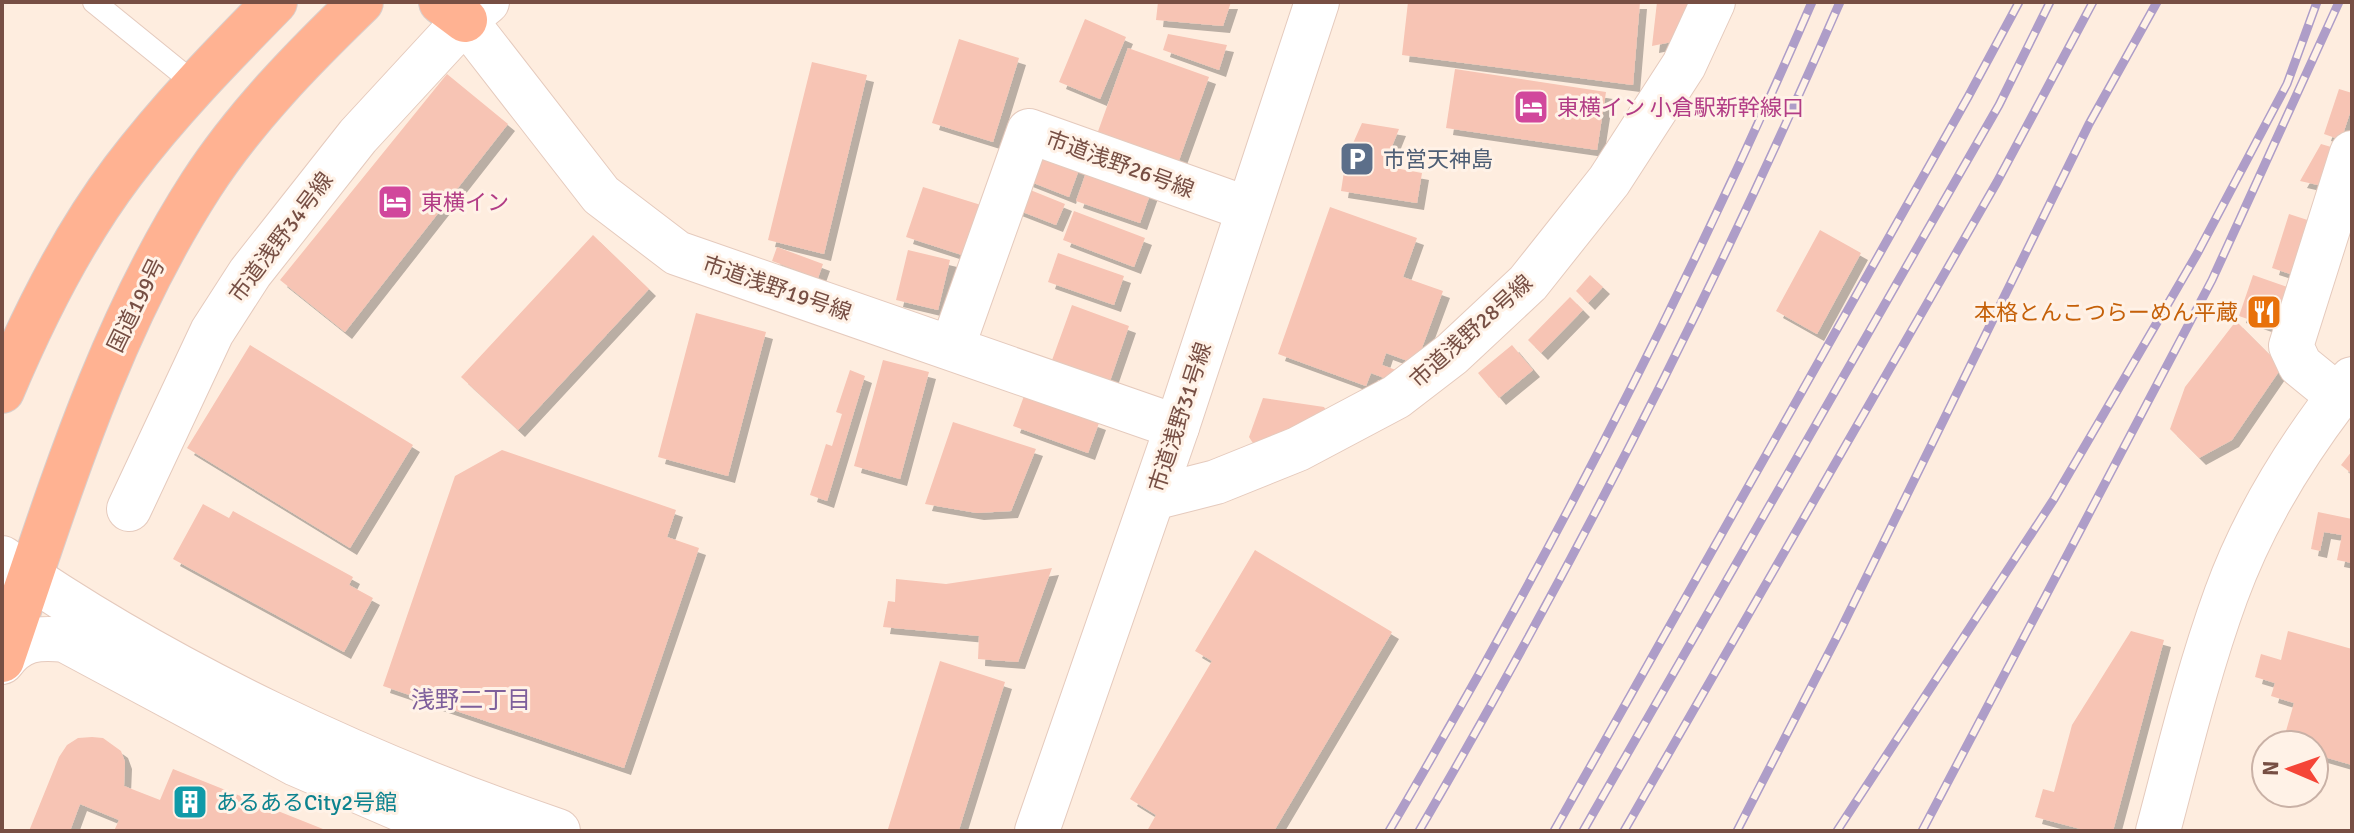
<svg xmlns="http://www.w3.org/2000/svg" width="2354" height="833" font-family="Signika,'Noto Sans JP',sans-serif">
  <defs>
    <filter id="shadow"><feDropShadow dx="7" dy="7" stdDeviation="0" flood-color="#0004"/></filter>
  </defs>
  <rect width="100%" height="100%" fill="#feeddf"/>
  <!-- building -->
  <path fill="#f7c4b4" filter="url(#shadow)" d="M1158,2H1231L1223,26L1156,20Z
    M1408,2H1640L1633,85L1402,55Z
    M1657,2L1690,3L1686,39L1652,46Z
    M1085,19L1126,37L1100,99L1059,82Z
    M1168,34L1227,45L1219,70L1163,50Z
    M959,39L1019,58L993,142L932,123Z
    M1128,48L1209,77L1177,166L1096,137Z
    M812,62L867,75L824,254L768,240Z
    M1455,69L1606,92L1597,150L1446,128Z
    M447,74L508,124L345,332L280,280Z
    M2339,89L2352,93V107L2341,140L2324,134Z
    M1362,123L1399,129L1384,166L1422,173L1417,203L1341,191L1346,159Z
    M2321,144L2338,149L2327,187L2300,181Z
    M1037,151L1080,167L1069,197L1026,180Z
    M1088,167L1152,189L1140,223L1076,201Z
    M923,187L981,205L965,256L906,237Z
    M1023,187L1065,204L1056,225L1015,209Z
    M1330,207L1417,238L1403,277L1443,291L1416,364L1386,353L1382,365L1396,370L1392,381L1371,373L1366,386L1278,354Z
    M1074,211L1145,238L1134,267L1063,240Z
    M2289,214L2320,224L2303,278L2272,268Z
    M1820,230L1861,253L1817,334L1776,311Z
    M593,235L649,289L518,430L461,377Z
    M777,247L823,264L818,278L772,261Z
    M908,250L950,260L938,310L896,300Z
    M1058,253L1124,276L1114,305L1048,282Z
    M1590,275L1603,287L1588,303L1576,291Z
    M2253,275L2293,289L2279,330L2239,316Z
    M1570,297L1583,310L1541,353L1528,340Z
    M1072,305L1129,326L1109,384L1051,363Z
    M696,313L766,332L728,476L658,457Z
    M2236,321L2282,367L2232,440L2199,458L2170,429L2185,387Z
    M250,345L413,445L350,548L187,448Z
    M1512,345L1533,370L1499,398L1478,373Z
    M883,360L929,372L900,479L854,466Z
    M850,370L865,376L827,501L810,495L826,444L832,446L842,414L836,412Z
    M1024,396L1099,423L1088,453L1013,426Z
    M1263,398L1324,407L1331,419L1260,454L1249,437Z
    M953,422L1036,449L1011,511L977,513L925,504Z
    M502,450L676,510L667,537L699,548L624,768L383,686L455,476Z
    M2352,451V474L2341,465Z
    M203,504L229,518L233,511L353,577L349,585L373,598L344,652L173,559Z
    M2318,512L2352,519V563L2337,560L2342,535L2324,532L2320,551L2311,549Z
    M1255,550L1392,632L1274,831H1147L1156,815L1130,799L1212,661L1195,651Z
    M1052,568L1018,662L978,659L979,636L883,627L888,601L895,602L896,579L946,584Z
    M2131,631L2164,640L2113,831H2088L2035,817L2043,789L2054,792L2072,725Z
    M2288,631L2352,649V765L2314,754V745H2282L2294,703L2271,696L2275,683L2255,677L2261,654L2281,660Z
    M940,661L1005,682L959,830L893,831L888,829Z
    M92,737L103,738L121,751L125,762L124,786L160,800L173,769L328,831H114L119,820L80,804L70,831H29L59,757L67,745L78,738Z"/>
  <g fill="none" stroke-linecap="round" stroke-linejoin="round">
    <defs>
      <path id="service" d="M94,2L195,84"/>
      <path id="minor" d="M465,20L601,195L677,253L1177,427
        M952,348L1029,131L1248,209
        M2338,396L2300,365L2291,346L2352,153
        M1153,498L1216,482L1298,449L1396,397L1452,354L1528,283L1609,181L1684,65L1713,2
        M129,509L212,332L250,273L358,136L465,20L487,2"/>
      <path id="tertiary" d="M2,558C169,674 366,766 558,831
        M2,662C19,639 37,637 65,640L296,764L407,812L480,822
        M1037,831L1177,427L1317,2
        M2158,831C2179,752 2198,672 2226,595C2254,518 2301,443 2352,379"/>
      <path id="trunk" d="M441,2L465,20
        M2,391C34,315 73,237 123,171C169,110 222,56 275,2
        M2,660C58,497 107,331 201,185C245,117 303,58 361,2"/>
    </defs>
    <!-- service casing -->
    <use href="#service" stroke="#e5cabd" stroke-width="24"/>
    <!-- minor casing -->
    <use href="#minor" stroke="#e5cabd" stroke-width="46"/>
    <!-- tertiary casing -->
    <use href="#tertiary" stroke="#e5cabd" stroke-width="46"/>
    <!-- trunk casing -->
    <use href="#trunk" stroke="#d9cecb" stroke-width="46"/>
    <!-- service -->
    <use href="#service" stroke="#fff" stroke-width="22"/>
    <!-- minor -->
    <use href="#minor" stroke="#fff" stroke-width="44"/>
    <!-- tertiary -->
    <use href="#tertiary" stroke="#fff" stroke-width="44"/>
    <!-- trunk -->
    <use href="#trunk" stroke="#ffb292" stroke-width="44"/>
    <defs>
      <path id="rail" d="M1389,831C1546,564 1689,286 1812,2
        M1419,831C1575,563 1716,287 1840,2
        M1554,831L1968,97L2019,2
        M1583,831L1999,105L2050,2
        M1624,831L1997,182L2093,2
        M1737,831L1840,631L2089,124L2157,2
        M1837,831L2054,499L2197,254L2287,84L2317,2
        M1922,831L2212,280L2339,2"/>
    </defs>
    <!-- rail casing -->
    <use href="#rail" stroke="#ae9dc8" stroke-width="9"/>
    <!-- rail -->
    <use href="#rail" stroke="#fff2e7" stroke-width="6" stroke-dasharray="18" stroke-linecap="butt"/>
  </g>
  <!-- icons -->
  <defs>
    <symbol id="hotel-square" viewBox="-11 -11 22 22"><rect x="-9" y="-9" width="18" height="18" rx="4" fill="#d1479c" stroke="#fff2e7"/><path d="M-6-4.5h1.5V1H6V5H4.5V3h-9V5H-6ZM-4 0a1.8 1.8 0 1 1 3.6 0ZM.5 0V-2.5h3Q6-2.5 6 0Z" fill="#fff"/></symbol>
    <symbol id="parking-square" viewBox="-11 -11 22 22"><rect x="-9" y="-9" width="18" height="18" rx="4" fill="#5c6f8a" stroke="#fff2e7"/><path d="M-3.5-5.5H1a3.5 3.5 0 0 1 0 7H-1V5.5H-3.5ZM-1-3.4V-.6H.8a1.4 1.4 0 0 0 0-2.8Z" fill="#fff"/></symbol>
    <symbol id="restaurant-square" viewBox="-11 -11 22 22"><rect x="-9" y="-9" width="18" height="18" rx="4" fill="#e8710a" stroke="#fff2e7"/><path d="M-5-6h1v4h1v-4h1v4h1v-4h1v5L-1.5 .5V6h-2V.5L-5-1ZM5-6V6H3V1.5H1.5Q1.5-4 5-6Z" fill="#fff"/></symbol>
    <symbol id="building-square" viewBox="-11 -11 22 22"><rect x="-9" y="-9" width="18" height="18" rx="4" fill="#0f9aa8" stroke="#fff2e7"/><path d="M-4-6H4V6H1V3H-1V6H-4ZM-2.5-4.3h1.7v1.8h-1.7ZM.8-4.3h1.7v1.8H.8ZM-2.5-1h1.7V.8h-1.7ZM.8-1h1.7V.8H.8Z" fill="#fff"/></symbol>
  </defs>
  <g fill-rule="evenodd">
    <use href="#hotel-square" x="1511" y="87" width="40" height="40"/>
    <use href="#parking-square" x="1337" y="139" width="40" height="40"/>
    <use href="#hotel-square" x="375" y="182" width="40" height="40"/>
    <use href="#restaurant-square" x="2244" y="292" width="40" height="40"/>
    <use href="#building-square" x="170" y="782" width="40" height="40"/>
  </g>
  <g text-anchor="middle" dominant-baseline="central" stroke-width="6" stroke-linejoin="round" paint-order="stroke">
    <!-- hotel labels -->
    <g font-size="22" fill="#b23c85" stroke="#fff2e7" text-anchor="start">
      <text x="1557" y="107">東横イン 小倉駅新幹線口</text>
      <text x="421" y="202">東横イン</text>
    </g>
    <!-- service labels -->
    <g font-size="22" fill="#4e5e75" stroke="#fff2e7" text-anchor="start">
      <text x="1383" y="159">市営天神島</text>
    </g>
    <!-- street labels -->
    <g font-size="22" fill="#774f44" stroke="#fff2e7">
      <text transform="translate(1120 164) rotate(20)">市道浅野26号線</text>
      <text transform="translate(281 237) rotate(-53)">市道浅野34号線</text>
      <text transform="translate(777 288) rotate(19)">市道浅野19号線</text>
      <text transform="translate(136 305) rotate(-64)">国道199号</text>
      <text transform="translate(1471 331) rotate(-42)">市道浅野28号線</text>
      <text transform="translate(1180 417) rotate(-72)">市道浅野31号線</text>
    </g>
    <!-- food labels -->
    <g font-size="22" fill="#c56008" stroke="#fff2e7" text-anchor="end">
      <text x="2238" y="312">本格とんこつらーめん平蔵</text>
    </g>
    <!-- culture labels -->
    <g font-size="22" fill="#0d838f" stroke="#fff2e7" text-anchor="start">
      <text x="216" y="802">あるあるCity2号館</text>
    </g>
    <!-- neighbourhood labels -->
    <g font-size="24" fill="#7e5f9b" stroke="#fff2e7">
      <text x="471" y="700">浅野二丁目</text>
    </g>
  </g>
  <!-- border -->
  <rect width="2354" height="833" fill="none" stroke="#774f44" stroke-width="8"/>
  <!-- north arrow -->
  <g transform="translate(2290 769) rotate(272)"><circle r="38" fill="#fff2e7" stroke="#c9b1a6" stroke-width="2"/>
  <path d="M0-6L14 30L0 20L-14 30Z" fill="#f54537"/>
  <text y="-12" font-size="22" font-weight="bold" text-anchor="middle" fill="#774f44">N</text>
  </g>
</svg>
